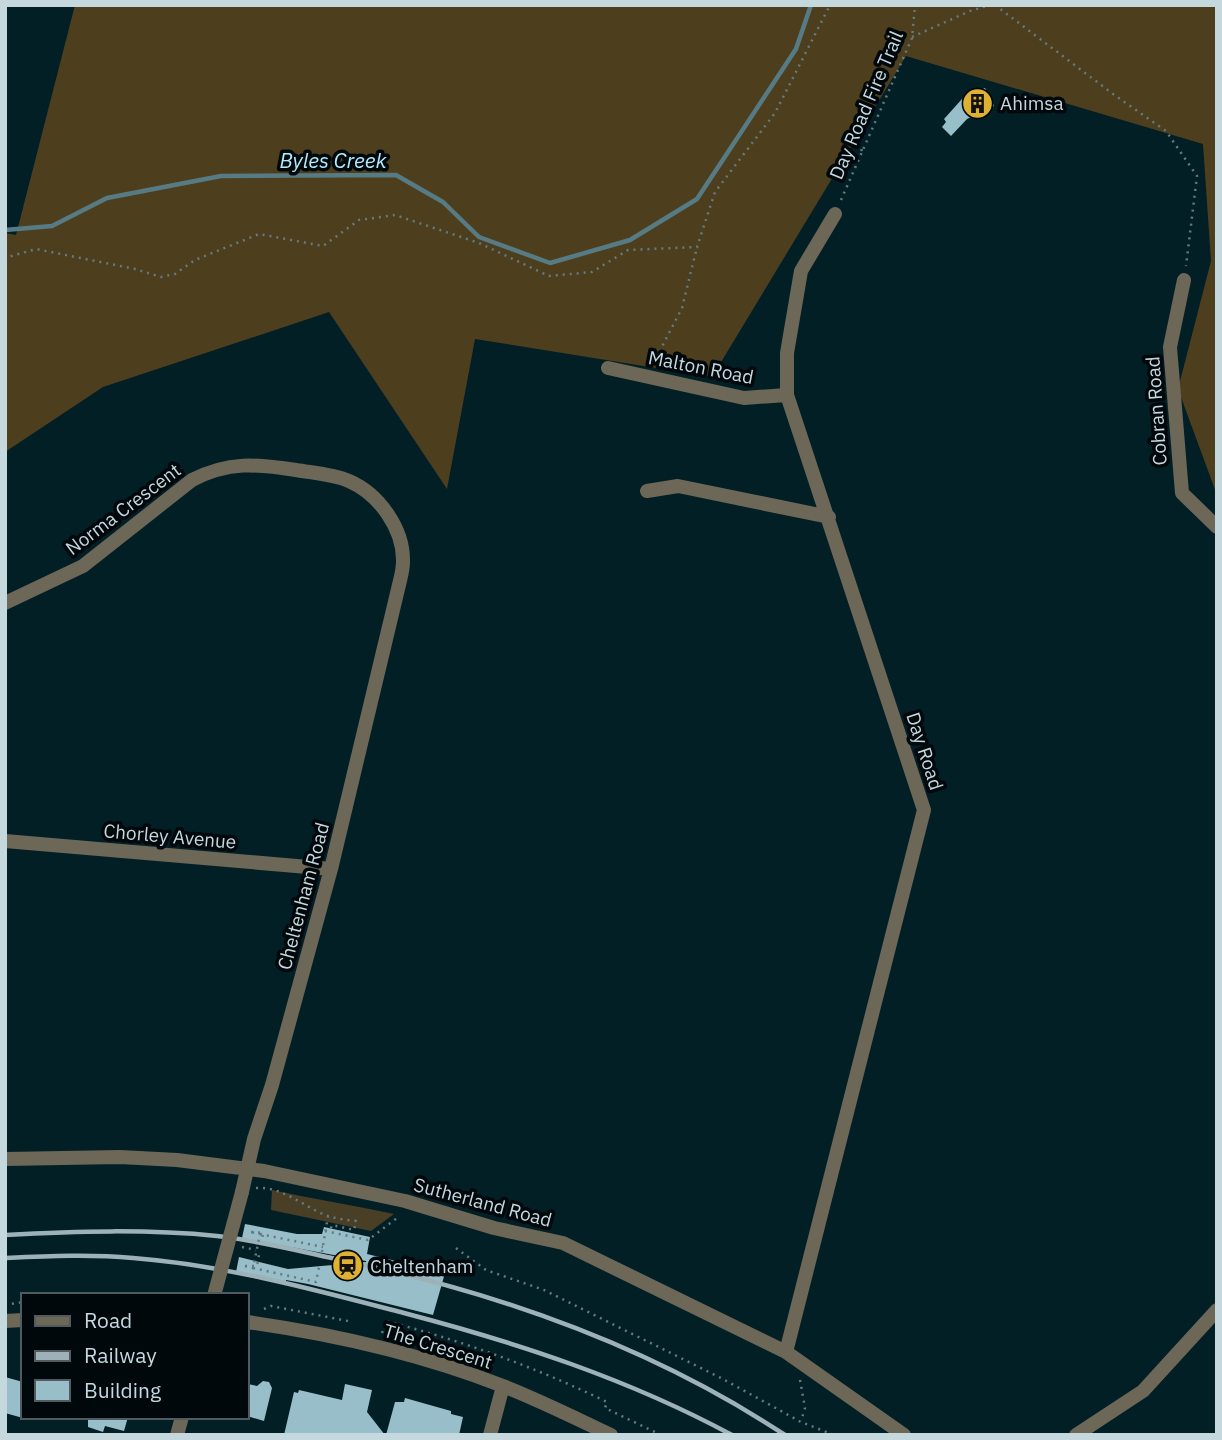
<svg xmlns="http://www.w3.org/2000/svg" width="1222" height="1440" font-family="'IBM Plex Sans',sans-serif">
  <rect width="100%" height="100%" fill="#031f26"/>
  <!-- green -->
  <path fill="#493f26" d="M272,1190C312,1199 353,1205 394,1214L371,1231L271,1210Z"/>
  <!-- forest -->
  <path fill="#4d3f1e" d="M75,5H1217V495L1178,389L1211,261L1203,144L906,56L712,377L475,339L447,489L329,312L103,387L5,452V233L16,235Z"/>
  <g fill="none" stroke-linecap="round" stroke-linejoin="round">
    <!-- stream -->
    <path stroke="#567b84" stroke-width="4.5" d="M5,230L52,226L107,198L221,176L396,175L443,202L479,237L550,263L630,240L697,199L796,49L811,5"/>
  </g>
  <!-- building -->
  <path fill="#97bec9" d="M985,88L994,106L967,119L951,136L942,127L946,122L944,119L962,99Z
    M245,1224L297,1234H322L324,1227L370,1237L367,1254L445,1273L433,1315L308,1284L286,1280V1282L236,1272L239,1257L288,1269L366,1262V1257V1261L242,1238Z
    M5,1377L23,1382V1418L5,1413Z
    M263,1381L269,1382L272,1388L264,1421L247,1416L248,1384L257,1386Z
    M345,1384L372,1390L367,1412L385,1435H284L294,1392L298,1393L299,1390L342,1400Z
    M405,1398L451,1411V1414L463,1417L459,1435H386L395,1402H404Z
    M88,1417H128L124,1431L105,1426L103,1432L88,1427Z"/>
  <g fill="none" stroke-linecap="round" stroke-linejoin="round">
    <!-- path -->
    <path stroke="#637b81" stroke-width="2.5" stroke-dasharray="2 5" stroke-linecap="butt" d="M995,5L1113,94L1166,131L1197,176L1186,266
      M912,37L970,11L990,5
      M862,151L858,141L867,136
      M841,200L912,38L915,5
      M5,260L8,257L36,249L135,269L161,277L175,274L195,260L259,234L323,246L359,220L395,215L479,243L549,276L592,272L628,250L697,247L715,192L775,113L830,5
      M653,364L682,308L697,247
      M256,1188C283,1186 305,1208 328,1216C337,1219 347,1220 356,1221L354,1230L332,1225L330,1231
      M325,1231L368,1240L397,1218
      M251,1232L263,1233L262,1240
      M260,1234L323,1247
      M242,1247L256,1250
      M456,1248L486,1270L544,1290L721,1378L801,1422L834,1435
      M322,1252L328,1216
      M245,1266H257L259,1255
      M253,1268L316,1282L319,1267
      M5,1305L23,1302
      M264,1309L271,1306L348,1321L351,1325
      M382,1333L386,1321C463,1341 535,1367 607,1402L605,1408L657,1433
      M800,1380L805,1408L801,1421"/>
    <!-- minor -->
    <path stroke="#6d6758" stroke-width="14" d="M1184,280L1170,347L1182,493L1217,527
      M608,368L744,398L787,395
      M647,491L678,486L829,517
      M5,603L83,566L192,480C229,461 256,464 296,470C314,473 333,474 349,481C379,494 404,529 403,562C403,571 400,580 398,589L331,869L272,1085L254,1139L242,1192
      M5,841L331,869
      M5,1159L120,1157L177,1160L264,1171L405,1201L494,1228L563,1243L786,1352L904,1435
      M5,1321L23,1320
      M247,1322C333,1334 421,1354 503,1386C539,1400 575,1418 611,1435
      M786,1352L924,810L787,395V353L801,271L835,214
      M177,1435L182,1417
      M490,1435L503,1386
      M1076,1435L1143,1391L1217,1310"/>
    <!-- rail -->
    <path stroke="#9db2b8" stroke-width="4.5" d="M5,1235C76,1231 147,1229 217,1236C254,1240 291,1249 327,1257C488,1289 647,1344 785,1435
      M5,1258C48,1256 90,1254 133,1258C224,1265 316,1290 404,1313C518,1343 628,1379 732,1435"/>
    <!-- path-bridge -->
    <path stroke="#637b81" stroke-width="2.5" stroke-dasharray="2 5" stroke-linecap="butt" d="M245,1266L253,1268L260,1234L251,1232"/>
    <!-- minor-bridge -->
    <path stroke="#6d6758" stroke-width="14" d="M215,1292L242,1192"/>
  </g>
  <!-- icons -->
  <defs>
    <symbol id="building-disc" viewBox="-11 -11 22 22"><circle r="9.5" fill="#deb133" stroke="#00080b"/><path d="M-4-6H4V6H1V3H-1V6H-4ZM-2.5-4.3h1.7v1.8h-1.7ZM.8-4.3h1.7v1.8H.8ZM-2.5-1h1.7V.8h-1.7ZM.8-1h1.7V.8H.8Z" fill="#111"/></symbol>
    <symbol id="station-disc" viewBox="-11 -11 22 22"><circle r="9.5" fill="#deb133" stroke="#00080b"/><path d="M-3-6H3Q5-6 5-4V2Q5 4 3 4L4.5 6H3L1.5 4h-3L-3 6H-4.5L-3 4Q-5 4-5 2V-4Q-5-6-3-6ZM-3.5-4v3h7v-3ZM-3.5 1v1.5H-2V1ZM2 1v1.5H3.5V1Z" fill="#111"/></symbol>
  </defs>
  <g fill-rule="evenodd">
    <use href="#building-disc" x="960" y="86" width="35" height="35"/>
    <use href="#station-disc" x="330" y="1248" width="35" height="35"/>
  </g>
  <g text-anchor="middle" dominant-baseline="central" stroke-width="7" stroke-linejoin="round" paint-order="stroke">
    <!-- poi labels -->
    <g font-size="19" fill="#c5d8de" stroke="#00080b" text-anchor="start">
      <text x="1000" y="103">Ahimsa</text>
      <text x="370" y="1266">Cheltenham</text>
    </g>
    <!-- street labels -->
    <g font-size="19" fill="#c5d8de" stroke="#00080b">
      <text transform="translate(866 105) rotate(-67)">Day Road Fire Trail</text>
      <text transform="translate(701 367) rotate(11)">Malton Road</text>
      <text transform="translate(1156 411) rotate(-94)">Cobran Road</text>
      <text transform="translate(123 509) rotate(-37)">Norma Crescent</text>
      <text transform="translate(925 751) rotate(72)">Day Road</text>
      <text transform="translate(170 836) rotate(5)">Chorley Avenue</text>
      <text transform="translate(303 896) rotate(-75)">Cheltenham Road</text>
      <text transform="translate(483 1202) rotate(15)">Sutherland Road</text>
      <text transform="translate(438 1346) rotate(17)">The Crescent</text>
    </g>
    <!-- water labels -->
    <g font-size="21" font-style="italic" fill="#b0edfe" stroke="#00080b">
      <text x="333" y="160">Byles Creek</text>
    </g>
  </g>
  <!-- border -->
  <rect width="1222" height="1440" fill="none" stroke="#c5d8de" stroke-width="14"/>
  <!-- legend -->
  <rect x="21" y="1293" width="228" height="126" fill="#00080b" stroke="#4f5b5f" stroke-width="2"/>
  <rect x="35" y="1316" width="35" height="10" fill="#6d6758" stroke="#4f5b5f" stroke-width="2"/>
  <text x="84" y="1328" font-size="21" fill="#c5d8de">Road</text>
  <rect x="35" y="1351" width="35" height="10" fill="#9db2b8" stroke="#4f5b5f" stroke-width="2"/>
  <text x="84" y="1363" font-size="21" fill="#c5d8de">Railway</text>
  <rect x="35" y="1380" width="35" height="21" fill="#97bec9" stroke="#4f5b5f" stroke-width="2"/>
  <text x="84" y="1398" font-size="21" fill="#c5d8de">Building</text>
</svg>
